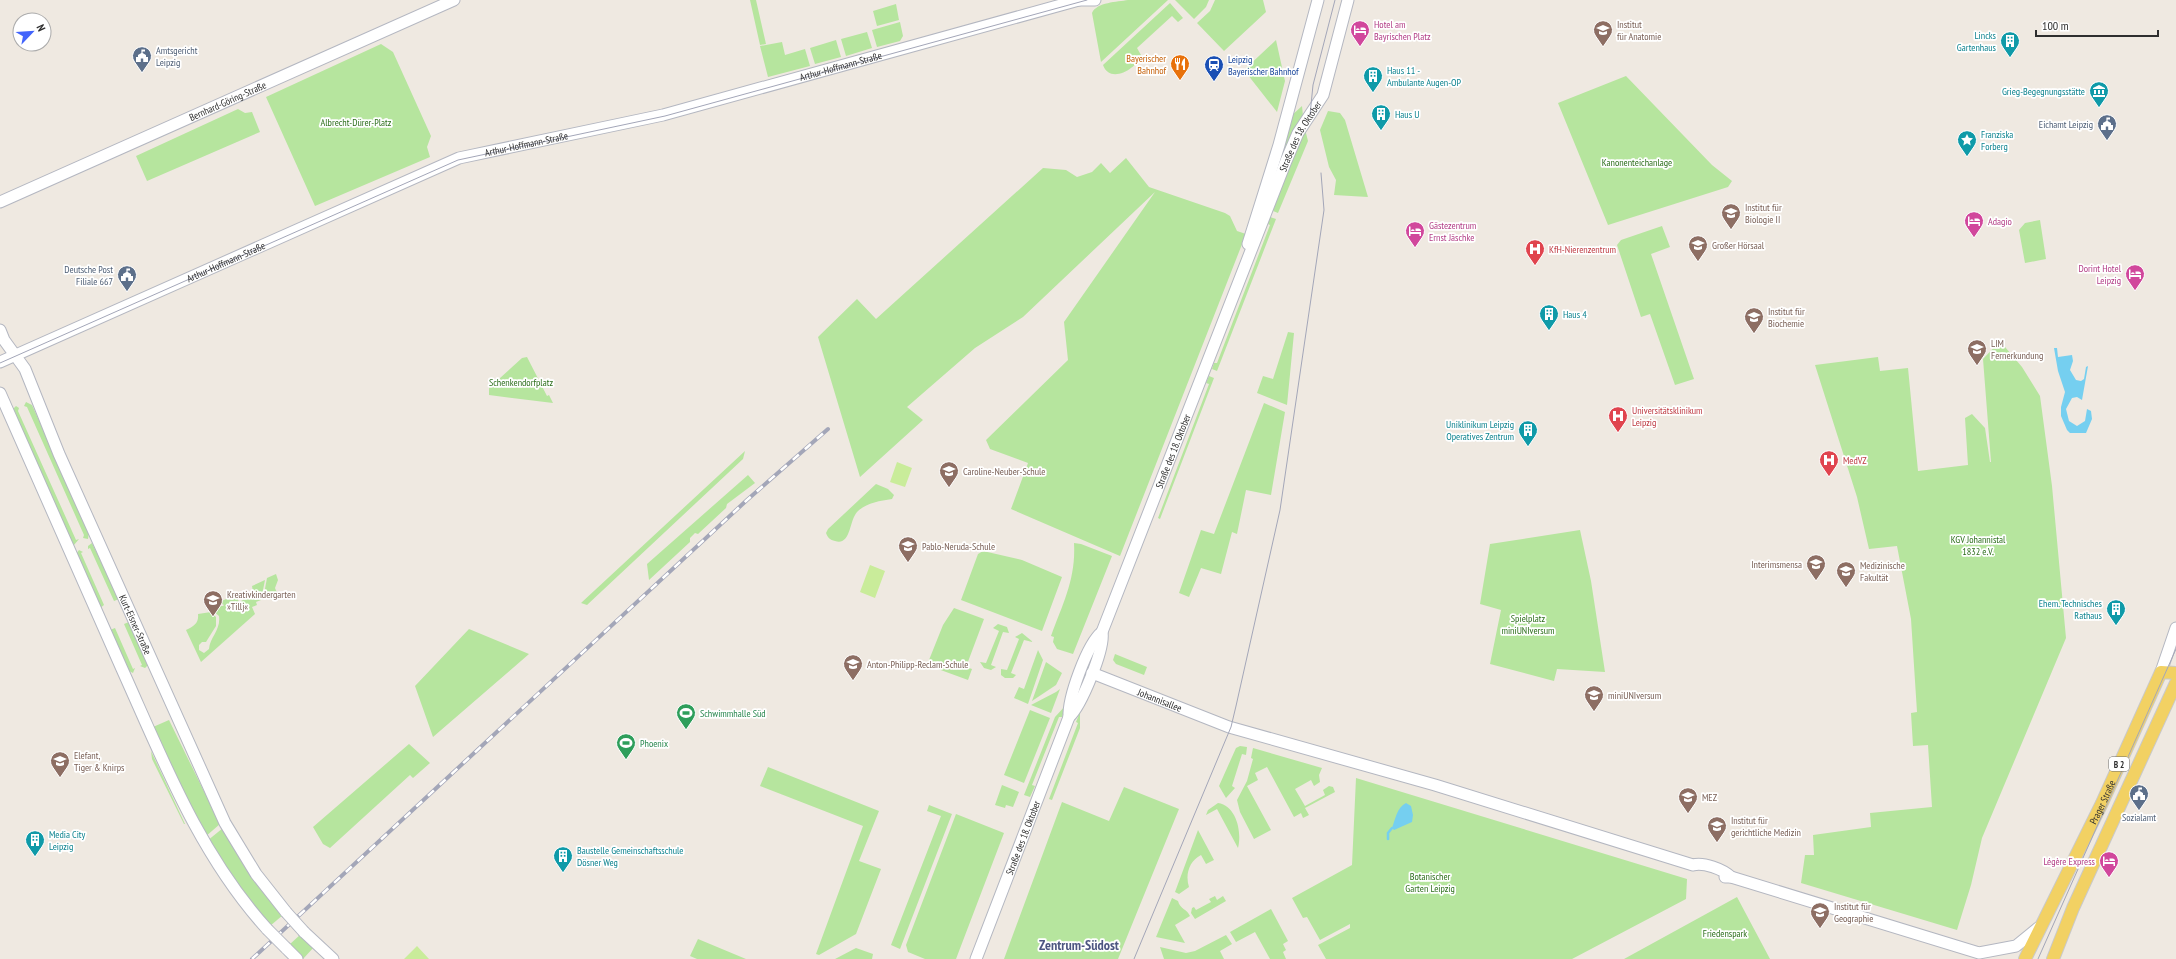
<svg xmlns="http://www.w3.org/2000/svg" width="2176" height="959" font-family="'PT Sans Narrow',sans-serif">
  <rect width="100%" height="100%" fill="#efe9e1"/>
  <!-- green -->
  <path fill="#b6e59e" d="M750,0H756L766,44L760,45Z
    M1128,0H1168L1101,62L1092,13C1097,2 1117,2 1128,0Z
    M1175,0H1209L1206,7L1194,19Z
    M1215,0H1263L1266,12L1224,51L1197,23L1210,11Z
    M1170,3L1183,18L1178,22L1172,16L1137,48L1141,55C1138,68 1110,85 1103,65Z
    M896,4L899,20L877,26L873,11Z
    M900,22L903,36L900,41L877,47L872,30Z
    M867,32L872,48L846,56L841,39Z
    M836,40L841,57L815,64L810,48Z
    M1276,40L1285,81L1277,112L1244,70Z
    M782,42L785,55L805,49L810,66L768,77L760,46Z
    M381,44L393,52L431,136L427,147L430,157L315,206L266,97Z
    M1626,76L1712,165L1732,181L1728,187L1608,225L1558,103Z
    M1302,106L1303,116L1280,166L1276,168L1291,116Z
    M238,109L245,113L252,112L260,132L147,181L136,156Z
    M1328,111L1340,113L1345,120L1368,197L1334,195L1336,180L1329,167L1320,130Z
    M1305,129L1308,141L1278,213L1273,211L1286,174Z
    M1126,158L1149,187L1225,213L1230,216L1237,231L1246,234L1120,556L1011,509L1028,463L990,449L986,440L1068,360L1064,322L1155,192L1023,317L975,348L907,407L923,420L860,477L818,337L857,299L876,319L1043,168L1066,170L1077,177L1092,172L1101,163L1110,173Z
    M1270,217L1276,219L1217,371L1212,369L1214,363H1217L1270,225L1268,224Z
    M2040,220L2046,259L2025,263L2019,230L2025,223Z
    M1662,226L1670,247L1651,254L1694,379L1675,385L1650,314L1641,317L1617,245L1621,240Z
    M1288,332L1294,333L1287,405L1257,393L1263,376L1273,379Z
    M2000,341L2022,367L2040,396L2052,486L2066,638L1982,838L1971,885L1957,930L1801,883L1805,855H1814L1813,835L1871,827L1870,813L1932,807L1928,745L1913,746L1911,713L1917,712L1911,619L1897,546L1869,549L1857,497L1815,365L1878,357L1880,371L1908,368L1918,471L1968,465L1965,418L1972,414L1985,428L1990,462H1991L1983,359Z
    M527,357L547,396L549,395L553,403L489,395V388L522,358Z
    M1209,376L1214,378L1160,519L1158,518L1209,384L1206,383Z
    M26,402L32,405L89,532L88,539L83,538L84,535L27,407L24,406Z
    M1264,403L1285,412L1271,495L1246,490L1237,534L1232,532L1221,574L1201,568L1189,597L1179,593L1201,530L1214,534Z
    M16,406L19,408L18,411L76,540L79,539L74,545H72L12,410Z
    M745,451L743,459L587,605L581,603Z
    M748,475L755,483L727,504L726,508L698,534L695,533L690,538V542L649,580L647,564Z
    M876,484L888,489L894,495L892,499C879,501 866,503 857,512C849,521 851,546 835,541C830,540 828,538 826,533L828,529Z
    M1580,530L1591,581L1605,672L1557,669L1554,681L1490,664L1501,610L1480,604L1490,544Z
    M92,543L119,599L114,601L90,548L88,549V546Z
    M1074,543L1081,544L1112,556L1073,654L1057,649L1053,642L1054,637L1051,636C1063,603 1076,579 1074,543Z
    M79,550L83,552L81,553L104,605L100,608L76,554Z
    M983,551L1022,560L1062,577L1042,631L961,600L978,554Z
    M276,574L278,580L275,588L277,593L270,600L269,593L264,594L267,578Z
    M265,580L261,600L256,602L257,605L252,607L255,614L201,662L186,630C194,626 199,623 198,614L211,612L216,617V626L206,642H202L199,645V650L204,653L209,649C210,637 221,630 219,616L212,610L218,606H223L224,605L219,602L236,595L239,602L245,599L244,596L253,592L252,586Z
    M954,608L984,619L966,667L972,669L968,680L927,665L943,625Z
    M129,622L148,665L145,668L140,666L142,665L124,624Z
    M998,624L1007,627L1009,633L1003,632L991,665L996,667L991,670L984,668L980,662L986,663L999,631L993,628Z
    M115,628L133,669L135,668L133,673L127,670L110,630Z
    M469,629L529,654L433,737L415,686Z
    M1022,633L1033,642L1024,640L1011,673L1016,675L1013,678H1005L1001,675V669L1007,670L1019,639L1015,637Z
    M1038,650L1043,660L1028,704L1014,698L1019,687L1024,689Z
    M1115,654L1147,667L1144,675L1116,664L1113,660Z
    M1046,662L1062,673L1056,685L1032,701Z
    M1060,689L1051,713L1031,705L1056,692Z
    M1066,705L1062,717H1059L1032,785L1035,786L1030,797L1024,795L1055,717Z
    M1030,710L1050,718L1024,783L1004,775Z
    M1080,712V728L1052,800L1049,799L1078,723L1076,722Z
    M169,720L220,824L205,837L153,727Z
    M409,744L430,763L413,778L410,775L330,848L323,844L313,827Z
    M1240,746L1247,747L1246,755L1242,754L1232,786L1235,788L1226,798L1219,786L1236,748Z
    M1253,748L1322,768L1319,775L1320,782L1314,786L1311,780L1295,789L1305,806L1325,795L1323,790L1329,786L1333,787L1335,792L1305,808L1309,815L1303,818L1301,813L1294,817L1267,767L1255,773L1258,780L1247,786L1271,830L1254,839L1240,812L1237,800L1247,781L1253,759L1251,758Z
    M151,751L185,824H184L152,759Z
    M768,767L879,811L859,861L881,869L856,934L819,955L816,954L863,826L760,786Z
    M1356,778L1687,879L1686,899L1572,959H1326L1318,945L1350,928V924L1320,940L1307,917L1303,918L1292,898L1352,865Z
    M1002,785L1019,792L1013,807L1006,805L1005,808L995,805Z
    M1124,787L1179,809L1118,959H1004L1062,802L1109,821Z
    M1218,803C1237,806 1242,833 1238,848L1217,809L1206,815L1208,810Z
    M929,805L952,814L900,949L891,945L941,816L927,811Z
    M956,814L1004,833L956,959H925L908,952L906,945Z
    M223,828L283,915L270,926L255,909L207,841Z
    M1198,830L1214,860L1206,864L1201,855C1189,861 1185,875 1189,887L1179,894L1175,892Z
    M1215,896L1217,900L1223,896L1226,901L1195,919L1191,913L1192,908L1194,907L1196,910L1211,902L1209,899Z
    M1737,897L1770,959H1624Z
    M1172,898L1178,901C1180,909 1187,909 1190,916L1175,925L1185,943L1156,937Z
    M1271,909L1288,941L1283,944L1286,950L1283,952L1286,959H1270L1255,932L1236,942L1230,932Z
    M301,934L314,947L303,959L289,945Z
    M1226,935L1232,944L1220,951L1224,959H1164L1160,947L1186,953L1195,951Z
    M698,939L746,959H697L690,956Z
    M856,948L873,954L872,959H835Z"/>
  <!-- pitch -->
  <path fill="#c9ec9a" d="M897,462L912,468L905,487L890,482Z
    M870,565L885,571L875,598L860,592Z
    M417,946L429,959H404Z"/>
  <!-- water -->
  <path fill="#75cff0" d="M2054,348H2057L2058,357L2072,355L2073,361L2070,370L2076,380L2081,381L2084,379L2086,367L2088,366L2082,400L2077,397L2072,398L2066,409L2069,421L2077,426L2085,421L2087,409L2091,411L2092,419L2086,433H2070L2067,430L2061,416V407L2065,392L2058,371Z
    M1406,803L1411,806L1413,815L1412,822L1394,830L1392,828C1395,820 1397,807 1406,803Z"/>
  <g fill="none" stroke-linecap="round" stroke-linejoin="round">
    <!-- stream -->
    <path stroke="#75cff0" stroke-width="2.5" d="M1388,839V833L1392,828"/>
    <defs>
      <g id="secondary">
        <path d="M1078,0H1095"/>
        <path id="s1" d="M0,202L454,0"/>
        <path d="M1248,244L1279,145L1318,0"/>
        <path id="s2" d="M0,330L4,340L25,369L59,454L225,823L256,874L286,912"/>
        <path id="s3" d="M0,362L459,158L663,115L1079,0"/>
        <path d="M0,393C41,485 82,577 122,669C163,760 199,854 267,929"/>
        <path d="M2161,672L2176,628"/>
        <path id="s4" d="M1092,673L1229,727L1435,785L1693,865C1703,862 1723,869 1731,877"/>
        <path d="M1069,717C1068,698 1087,644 1102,632"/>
        <path d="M1725,877H1731L1979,953L2016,946L2038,928"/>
        <path d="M304,932L333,959"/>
        <path d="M286,948L297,959"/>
        <path id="s5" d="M976,959L1069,717C1081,706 1105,649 1102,632L1286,161L1298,133L1323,95L1348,0"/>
      </g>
      <g id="primary">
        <path id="s6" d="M2025,959L2102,803L2161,672L2176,673"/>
        <path d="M2053,959L2073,908L2176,683"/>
      </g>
    </defs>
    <!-- secondary casing -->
    <use href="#secondary" stroke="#b4b7c1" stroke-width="13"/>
    <!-- primary casing -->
    <use href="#primary" stroke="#c9c9c9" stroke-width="14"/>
    <!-- secondary -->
    <use href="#secondary" stroke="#fff" stroke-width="11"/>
    <!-- primary -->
    <use href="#primary" stroke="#f2d163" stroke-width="12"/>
    <!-- tram -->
    <path stroke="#a3a6b8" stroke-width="1" d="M1310,115L1313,85L1335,0
      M0,363L458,160L665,116L1087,0
      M1134,959L1231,727L1236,706L1280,510L1324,210L1321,173
      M2038,959L2176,649"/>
    <defs>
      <path id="rail" d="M252,959L747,500L828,429"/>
    </defs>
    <!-- rail casing -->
    <use href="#rail" stroke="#a3a6b8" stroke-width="4"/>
    <!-- rail -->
    <use href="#rail" stroke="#fff" stroke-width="2.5" stroke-dasharray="8" stroke-linecap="butt"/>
    <defs>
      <path id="secondary-bridge" d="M286,912L304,932
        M267,929L286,948"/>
    </defs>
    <!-- secondary-bridge casing -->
    <use href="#secondary-bridge" stroke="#b4b7c1" stroke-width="13" stroke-linecap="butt"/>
    <!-- secondary-bridge -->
    <use href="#secondary-bridge" stroke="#fff" stroke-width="11"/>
  </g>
  <!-- icons -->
  <defs>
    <symbol id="hotel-pin" viewBox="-11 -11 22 30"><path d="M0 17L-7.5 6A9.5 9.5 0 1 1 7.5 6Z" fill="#d1479c" stroke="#fff"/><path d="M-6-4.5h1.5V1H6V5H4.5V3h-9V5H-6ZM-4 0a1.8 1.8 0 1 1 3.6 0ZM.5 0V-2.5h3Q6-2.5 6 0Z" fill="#fff"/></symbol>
    <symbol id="university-pin" viewBox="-11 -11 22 30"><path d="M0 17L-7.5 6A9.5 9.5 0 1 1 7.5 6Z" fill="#8d6e63" stroke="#fff"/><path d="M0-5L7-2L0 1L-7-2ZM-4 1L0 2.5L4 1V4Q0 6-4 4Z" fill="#fff"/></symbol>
    <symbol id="building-pin" viewBox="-11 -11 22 30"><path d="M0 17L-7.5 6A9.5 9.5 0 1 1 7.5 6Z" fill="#0f9aa8" stroke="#fff"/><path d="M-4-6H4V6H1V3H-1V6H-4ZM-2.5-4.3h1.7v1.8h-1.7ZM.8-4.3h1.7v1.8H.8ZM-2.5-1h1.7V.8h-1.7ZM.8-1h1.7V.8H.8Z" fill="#fff"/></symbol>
    <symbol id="civic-pin" viewBox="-11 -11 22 30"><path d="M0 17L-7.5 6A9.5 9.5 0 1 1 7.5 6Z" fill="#5c6f8a" stroke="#fff"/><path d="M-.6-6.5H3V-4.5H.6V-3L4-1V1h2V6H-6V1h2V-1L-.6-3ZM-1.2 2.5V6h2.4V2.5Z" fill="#fff"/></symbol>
    <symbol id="restaurant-pin" viewBox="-11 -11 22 30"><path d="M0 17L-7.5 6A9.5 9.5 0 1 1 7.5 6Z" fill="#e8710a" stroke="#fff"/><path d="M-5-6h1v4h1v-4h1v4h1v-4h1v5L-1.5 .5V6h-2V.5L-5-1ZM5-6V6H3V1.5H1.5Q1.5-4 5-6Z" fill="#fff"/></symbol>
    <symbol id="station-pin" viewBox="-11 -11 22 30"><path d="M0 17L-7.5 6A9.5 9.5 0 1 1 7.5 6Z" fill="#1a4fb4" stroke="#fff"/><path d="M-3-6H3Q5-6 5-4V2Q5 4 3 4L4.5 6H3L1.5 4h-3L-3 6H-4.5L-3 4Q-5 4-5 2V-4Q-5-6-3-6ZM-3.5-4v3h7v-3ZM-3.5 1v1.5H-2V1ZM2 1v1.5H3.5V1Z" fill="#fff"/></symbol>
    <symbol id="museum-pin" viewBox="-11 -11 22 30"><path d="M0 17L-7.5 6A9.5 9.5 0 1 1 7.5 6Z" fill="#0f9aa8" stroke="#fff"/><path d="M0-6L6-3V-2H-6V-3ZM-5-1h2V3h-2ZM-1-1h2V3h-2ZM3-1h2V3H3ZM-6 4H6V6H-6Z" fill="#fff"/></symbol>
    <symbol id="sight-pin" viewBox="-11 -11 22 30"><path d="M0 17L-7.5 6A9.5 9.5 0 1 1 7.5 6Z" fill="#0f9aa8" stroke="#fff"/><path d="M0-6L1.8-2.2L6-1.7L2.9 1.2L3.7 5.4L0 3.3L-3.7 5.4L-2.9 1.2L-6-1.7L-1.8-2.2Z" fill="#fff"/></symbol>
    <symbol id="hospital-pin" viewBox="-11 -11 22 30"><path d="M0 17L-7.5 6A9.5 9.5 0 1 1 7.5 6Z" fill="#e0444e" stroke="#fff"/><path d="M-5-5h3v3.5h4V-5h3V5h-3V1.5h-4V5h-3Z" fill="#fff"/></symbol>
    <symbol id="school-pin" viewBox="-11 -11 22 30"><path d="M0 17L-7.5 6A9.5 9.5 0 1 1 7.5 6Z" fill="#8d6e63" stroke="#fff"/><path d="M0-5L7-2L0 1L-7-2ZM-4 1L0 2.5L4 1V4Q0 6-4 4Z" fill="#fff"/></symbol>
    <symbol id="stadium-pin" viewBox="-11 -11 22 30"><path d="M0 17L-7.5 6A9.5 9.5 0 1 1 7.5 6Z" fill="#2e9e5b" stroke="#fff"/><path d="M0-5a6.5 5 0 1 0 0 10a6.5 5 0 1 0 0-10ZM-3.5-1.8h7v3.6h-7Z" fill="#fff"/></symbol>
  </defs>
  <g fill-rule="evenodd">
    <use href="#hotel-pin" x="1349" y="19" width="22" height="30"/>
    <use href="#university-pin" x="1592" y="19" width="22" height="30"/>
    <use href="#building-pin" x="1999" y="30" width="22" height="30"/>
    <use href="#civic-pin" x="131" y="45" width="22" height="30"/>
    <use href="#restaurant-pin" x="1169" y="53" width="22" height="30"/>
    <use href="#station-pin" x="1203" y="54" width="22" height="30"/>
    <use href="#building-pin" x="1362" y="65" width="22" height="30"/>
    <use href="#museum-pin" x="2088" y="80" width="22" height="30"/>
    <use href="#building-pin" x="1370" y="103" width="22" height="30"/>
    <use href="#civic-pin" x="2096" y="113" width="22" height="30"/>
    <use href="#sight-pin" x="1956" y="129" width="22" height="30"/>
    <use href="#university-pin" x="1720" y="202" width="22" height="30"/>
    <use href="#hotel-pin" x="1963" y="210" width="22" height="30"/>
    <use href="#hotel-pin" x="1404" y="220" width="22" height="30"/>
    <use href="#university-pin" x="1687" y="234" width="22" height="30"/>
    <use href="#hospital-pin" x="1524" y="238" width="22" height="30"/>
    <use href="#hotel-pin" x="2124" y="263" width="22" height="30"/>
    <use href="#civic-pin" x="116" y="264" width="22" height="30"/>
    <use href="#building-pin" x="1538" y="303" width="22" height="30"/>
    <use href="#university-pin" x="1743" y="306" width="22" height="30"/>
    <use href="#university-pin" x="1966" y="338" width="22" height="30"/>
    <use href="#hospital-pin" x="1607" y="405" width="22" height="30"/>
    <use href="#building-pin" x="1517" y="419" width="22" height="30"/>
    <use href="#hospital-pin" x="1818" y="449" width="22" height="30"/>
    <use href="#school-pin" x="938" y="460" width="22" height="30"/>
    <use href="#school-pin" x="897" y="535" width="22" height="30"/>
    <use href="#university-pin" x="1805" y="553" width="22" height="30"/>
    <use href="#university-pin" x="1835" y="560" width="22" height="30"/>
    <use href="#school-pin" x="202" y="589" width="22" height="30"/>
    <use href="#building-pin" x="2105" y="598" width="22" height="30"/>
    <use href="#school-pin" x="842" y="653" width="22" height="30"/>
    <use href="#school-pin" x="1583" y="684" width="22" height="30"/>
    <use href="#stadium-pin" x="675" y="702" width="22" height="30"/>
    <use href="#stadium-pin" x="615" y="732" width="22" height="30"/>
    <use href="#school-pin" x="49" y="750" width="22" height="30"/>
    <use href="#civic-pin" x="2128" y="783" width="22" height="30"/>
    <use href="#university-pin" x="1677" y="786" width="22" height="30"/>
    <use href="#university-pin" x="1706" y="815" width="22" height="30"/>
    <use href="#building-pin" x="24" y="829" width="22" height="30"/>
    <use href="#building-pin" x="552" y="845" width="22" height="30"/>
    <use href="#hotel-pin" x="2098" y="850" width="22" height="30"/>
    <use href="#university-pin" x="1809" y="901" width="22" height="30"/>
  </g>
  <g text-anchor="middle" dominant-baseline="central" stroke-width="3.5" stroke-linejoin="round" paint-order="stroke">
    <!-- shield labels -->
    <rect fill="#fff" stroke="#6d6d6d" stroke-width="1" x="2109" y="757" width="20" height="14" rx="3"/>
    <g font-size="9" font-weight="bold" fill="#2e2e2e">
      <text x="2119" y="764">B 2</text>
    </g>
    <!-- hotel labels -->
    <g font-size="10" fill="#b23c85" stroke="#fff" text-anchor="start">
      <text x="1374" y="24">Hotel am<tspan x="1374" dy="12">Bayrischen Platz</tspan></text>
      <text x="1988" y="221">Adagio</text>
      <text x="1429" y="225">Gästezentrum<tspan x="1429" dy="12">Ernst Jäschke</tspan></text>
      <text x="2121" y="268" text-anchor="end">Dorint Hotel<tspan x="2121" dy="12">Leipzig</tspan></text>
      <text x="2095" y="861" text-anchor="end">Légère Express</text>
    </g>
    <!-- education labels -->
    <g font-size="10" fill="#785e54" stroke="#fff" text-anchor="start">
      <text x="1617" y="24">Institut<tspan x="1617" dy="12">für Anatomie</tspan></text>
      <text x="1745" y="207">Institut für<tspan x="1745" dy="12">Biologie II</tspan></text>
      <text x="1712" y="245">Großer Hörsaal</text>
      <text x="1768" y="311">Institut für<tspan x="1768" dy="12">Biochemie</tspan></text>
      <text x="1991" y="343">LIM<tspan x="1991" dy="12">Fernerkundung</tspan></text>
      <text x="963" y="471">Caroline-Neuber-Schule</text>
      <text x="922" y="546">Pablo-Neruda-Schule</text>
      <text x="1802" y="564" text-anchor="end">Interimsmensa</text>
      <text x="1860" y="565">Medizinische<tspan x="1860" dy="12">Fakultät</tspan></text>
      <text x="227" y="594">Kreativkindergarten<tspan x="227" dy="12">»Tillj«</tspan></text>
      <text x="867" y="664">Anton-Philipp-Reclam-Schule</text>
      <text x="1608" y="695">miniUNIversum</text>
      <text x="74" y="755">Elefant,<tspan x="74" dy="12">Tiger &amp; Knirps</tspan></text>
      <text x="1702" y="797">MEZ</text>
      <text x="1731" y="820">Institut für<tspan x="1731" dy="12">gerichtliche Medizin</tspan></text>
      <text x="1834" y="906">Institut für<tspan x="1834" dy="12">Geographie</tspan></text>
    </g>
    <!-- culture labels -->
    <g font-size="10" fill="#0d838f" stroke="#fff" text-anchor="start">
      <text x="1996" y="35" text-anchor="end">Lincks<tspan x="1996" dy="12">Gartenhaus</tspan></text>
      <text x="1387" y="70">Haus 11 -<tspan x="1387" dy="12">Ambulante Augen-OP</tspan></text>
      <text x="2085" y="91" text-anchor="end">Grieg-Begegnungsstätte</text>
      <text x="1395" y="114">Haus U</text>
      <text x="1981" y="134">Franziska<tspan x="1981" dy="12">Forberg</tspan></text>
      <text x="1563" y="314">Haus 4</text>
      <text x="1514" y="424" text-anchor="end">Uniklinikum Leipzig<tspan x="1514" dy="12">Operatives Zentrum</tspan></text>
      <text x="2102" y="603" text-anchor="end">Ehem. Technisches<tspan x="2102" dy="12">Rathaus</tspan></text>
      <text x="49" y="834">Media City<tspan x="49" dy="12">Leipzig</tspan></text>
      <text x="577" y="850">Baustelle Gemeinschaftsschule<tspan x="577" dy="12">Dösner Weg</tspan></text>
    </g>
    <!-- service labels -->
    <g font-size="10" fill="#4e5e75" stroke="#fff" text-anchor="end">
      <text x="156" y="50" text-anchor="start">Amtsgericht<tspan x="156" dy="12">Leipzig</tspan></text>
      <text x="2093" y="124">Eichamt Leipzig</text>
      <text x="113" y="269">Deutsche Post<tspan x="113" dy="12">Filiale 667</tspan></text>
      <text x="2139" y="817" text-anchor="middle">Sozialamt</text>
    </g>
    <!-- food labels -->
    <g font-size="10" fill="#c56008" stroke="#fff" text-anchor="end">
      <text x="1166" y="58">Bayerischer<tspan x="1166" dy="12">Bahnhof</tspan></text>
    </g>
    <!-- transit labels -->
    <g font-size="10" fill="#164399" stroke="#fff" text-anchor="start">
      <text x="1228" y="59">Leipzig<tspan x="1228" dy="12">Bayerischer Bahnhof</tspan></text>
    </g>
    <!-- street labels -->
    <g font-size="10" fill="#2e2e2e" stroke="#fff">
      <text stroke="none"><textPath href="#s3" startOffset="895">Arthur-Hoffmann-Straße</textPath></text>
      <text stroke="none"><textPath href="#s1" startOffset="249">Bernhard-Göring-Straße</textPath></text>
      <text stroke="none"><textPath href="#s5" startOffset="886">Straße des 18. Oktober</textPath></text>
      <text stroke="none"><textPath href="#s3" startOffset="571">Arthur-Hoffmann-Straße</textPath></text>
      <text stroke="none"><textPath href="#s3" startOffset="247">Arthur-Hoffmann-Straße</textPath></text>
      <text stroke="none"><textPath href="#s5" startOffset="546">Straße des 18. Oktober</textPath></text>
      <text stroke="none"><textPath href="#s2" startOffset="325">Kurt-Eisner-Straße</textPath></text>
      <text stroke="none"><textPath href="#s4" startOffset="73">Johannisallee</textPath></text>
      <text stroke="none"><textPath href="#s6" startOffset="175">Prager Straße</textPath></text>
      <text stroke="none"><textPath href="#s5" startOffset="130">Straße des 18. Oktober</textPath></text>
    </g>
    <!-- park labels -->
    <g font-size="10" fill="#2c6e1b" stroke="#fff">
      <text x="356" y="122">Albrecht-Dürer-Platz</text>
      <text x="1637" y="162">Kanonenteichanlage</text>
      <text x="521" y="382">Schenkendorfplatz</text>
      <text x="1978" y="539">KGV Johannistal<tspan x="1978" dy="12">1832 e.V.</tspan></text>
      <text x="1528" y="618">Spielplatz<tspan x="1528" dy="12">miniUNIversum</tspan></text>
      <text x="1430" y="876">Botanischer<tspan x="1430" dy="12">Garten Leipzig</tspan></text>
      <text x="1725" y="933">Friedenspark</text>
    </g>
    <!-- health labels -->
    <g font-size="10" fill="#be3a42" stroke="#fff" text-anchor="start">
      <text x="1549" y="249">KfH-Nierenzentrum</text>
      <text x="1632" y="410">Universitätsklinikum<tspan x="1632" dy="12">Leipzig</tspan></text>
      <text x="1843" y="460">MedVZ</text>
    </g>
    <!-- leisure labels -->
    <g font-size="10" fill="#27864d" stroke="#fff" text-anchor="start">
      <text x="700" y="713">Schwimmhalle Süd</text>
      <text x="640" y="743">Phoenix</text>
    </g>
    <!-- district labels -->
    <g font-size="14" font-weight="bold" fill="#4d5680" stroke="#fff">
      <text x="1079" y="945">Zentrum-Südost</text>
    </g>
  </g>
  <!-- north arrow -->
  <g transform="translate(32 32) rotate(65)"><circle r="19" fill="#ffffff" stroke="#ababab"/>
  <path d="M0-3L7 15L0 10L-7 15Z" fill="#4264fb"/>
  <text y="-6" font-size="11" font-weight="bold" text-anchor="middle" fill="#2e2e2e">N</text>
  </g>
  <!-- scale -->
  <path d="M2036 30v6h122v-6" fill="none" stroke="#2e2e2e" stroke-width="2"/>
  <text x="2042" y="30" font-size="12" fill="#2e2e2e" stroke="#ffffff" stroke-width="3" paint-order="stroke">100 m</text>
</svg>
